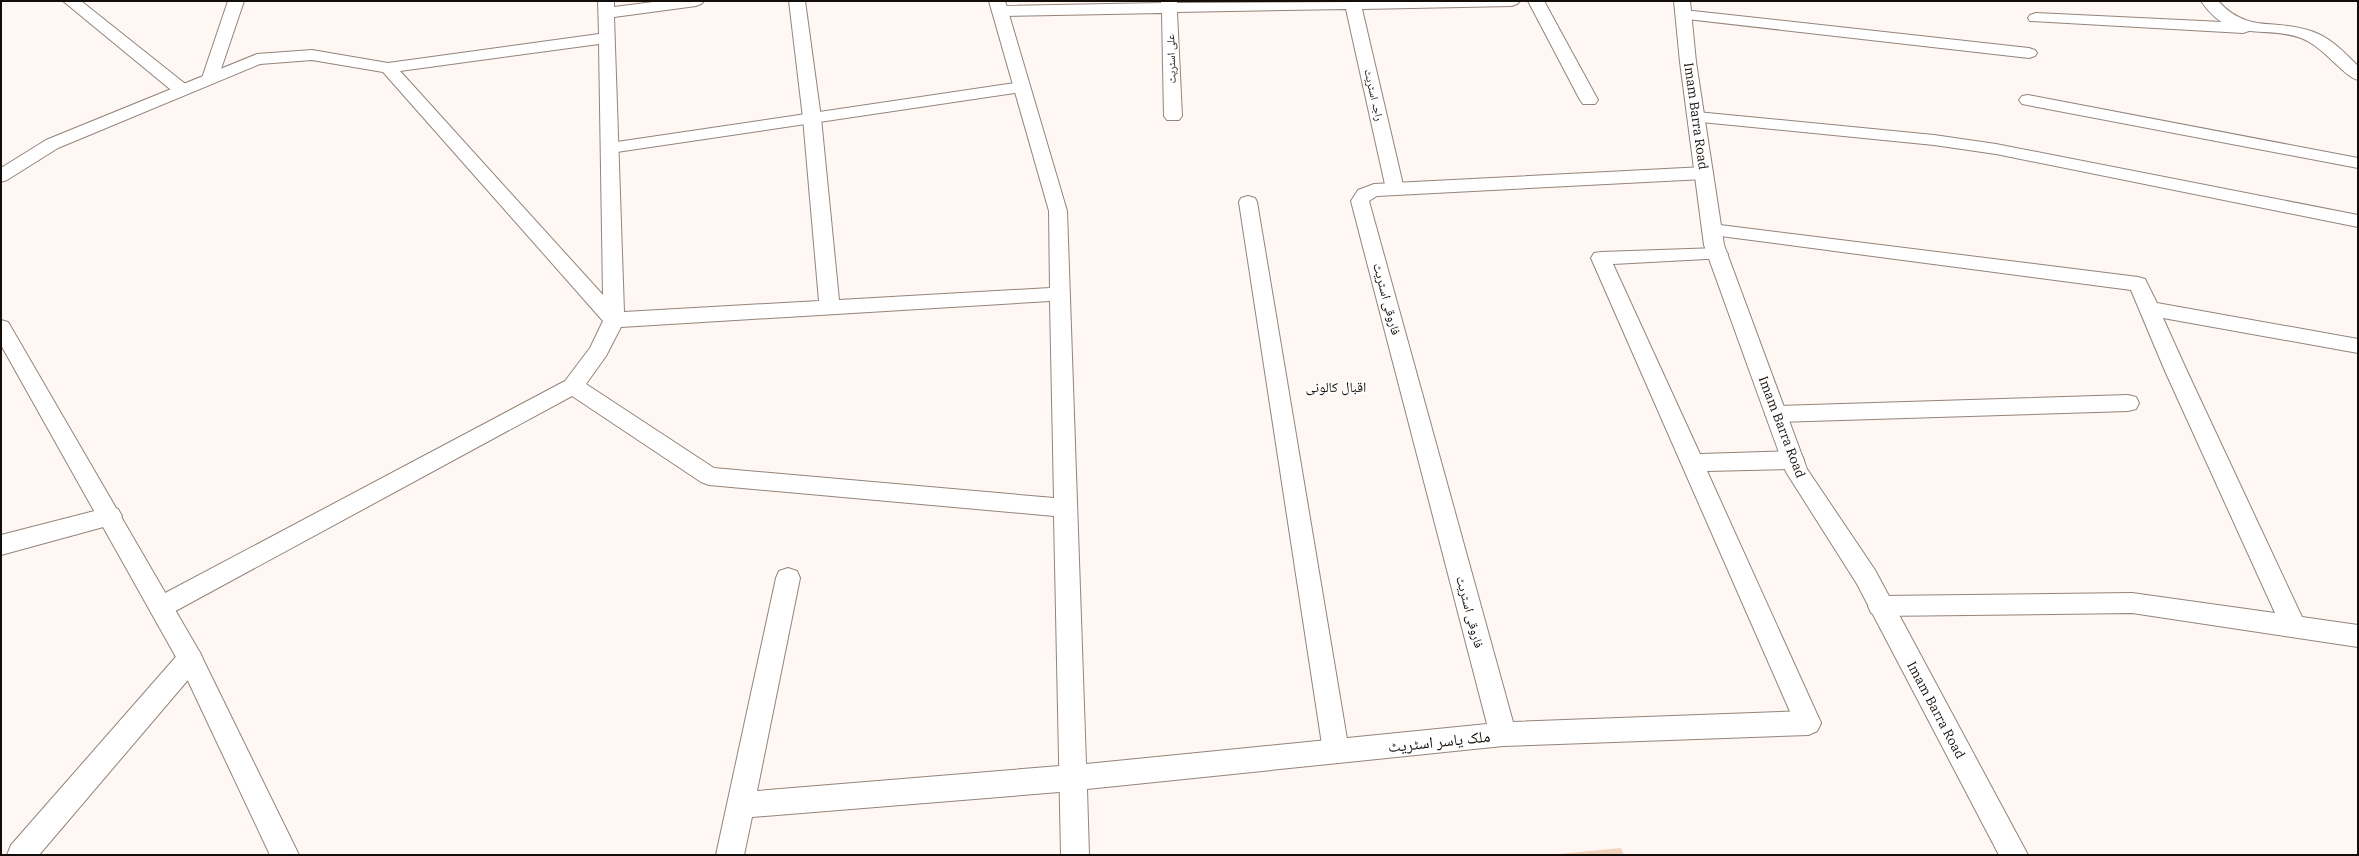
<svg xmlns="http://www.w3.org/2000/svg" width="2359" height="856" font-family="'IBM Plex Serif','Noto Naskh Arabic',serif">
  <rect width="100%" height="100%" fill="#fef7f3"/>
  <!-- green -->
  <path fill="#f4d3bd" d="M1621,848L1624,855H1549Z"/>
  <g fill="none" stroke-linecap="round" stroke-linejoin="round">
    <defs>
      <path id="service" d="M63,1H81L188,86L190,90L188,94H176Z
        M228,1H244L218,78L216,82H204L202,78Z
        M1161,1H1177V3L1520,1L1517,4L1512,6L1362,9L1404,189L1401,193L1395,195L1389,193L1386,189L1346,9L1177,12L1182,116L1179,120H1167L1164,116L1162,13L1000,16L994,14L992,11L994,8L1000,6L1161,3Z
        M1528,1H1544L1598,100L1595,104H1583L1580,100Z
        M1684,10L2029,48L2035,50L2037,53L2035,56L2029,58L1678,18L1676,15L1678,12Z
        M2036,13L2243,23L2249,25L2251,28L2249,31L2243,33L2030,21L2028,18L2030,15Z
        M1022,82L1028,83L1030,87L1028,91L610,153L604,152L601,148L604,144L610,143Z
        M2028,95L2358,158V168L2022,104L2019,100L2022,96Z
        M1248,196L1255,198L1257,202L1349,751L1346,760L1336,763L1326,760L1323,751L1239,202L1241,198Z
        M1712,224L2138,277L2145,279L2157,303L2358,339V353L2163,318L2187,371L2183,376L2176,379L2169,376L2165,371L2131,290L1705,234L1702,230L1705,226Z
        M1718,248L1725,250L1728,254L1725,258L1613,264L1700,454L1793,451L1801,454L1804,460L1801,466L1793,469L1707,471L1821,723L1817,731L1808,735L1799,731L1795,723L1591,258L1594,253L1601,252Z
        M2128,395L2136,397L2139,403L2136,409L2128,411L1776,422L1768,420L1765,414L1768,408L1776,406Z
        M788,568L797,571L800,578L757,791L1072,765L1082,769L1086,778L1082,787L1072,791L752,817L744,855H716L776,578L779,571Z"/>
      <path id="minor" d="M598,1H614V7L661,1H704L701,4L696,6L614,17L624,312L819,301L803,118L789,1H805L821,118L839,300L1050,288L1049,211L989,1H1005L1067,211L1086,764L1487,724L1351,201L1358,190L1374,184L1704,167L1710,169L1713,173L1710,177L1704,179L1377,196L1369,201L1513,722L1808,711L1817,715L1821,723L1817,731L1808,735L1503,746L1087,789L1089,855H1061L1054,516L709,485L701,482L572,396L170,614L161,617L152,614L149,607L152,600L565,381L590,348L603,321L383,72L312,60L260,64L58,148L7,180L1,182V168L46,140L257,54L312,50L388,63L599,34ZM599,44L603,295L400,71ZM1050,301L1054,498L714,468L586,384L606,356L621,327Z
        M2201,1H2218C2249,34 2272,18 2311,31C2330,37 2344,52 2358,66V80C2343,76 2323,46 2301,38C2262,24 2231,45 2201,1Z
        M1697,112L1934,135L1996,144L2358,215V227L1996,154L1934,145L1691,121L1688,117L1691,113Z
        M2176,363L2183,366L2187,371L2302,617L2358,625V647L2132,613L1880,616L1871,613L1868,606L1871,599L1880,596L2132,593L2275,613L2165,371L2169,366Z
        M110,507L118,509L122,516L118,523L1,555V535Z
        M190,648L199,651L203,659L199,667L39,855H7L11,845L181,651Z"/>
      <path id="tertiary" d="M1674,1H1690L1696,62L1724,245L1807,469L1875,570L2028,855H1999L1857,584L1786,472L1704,245L1680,62Z
        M1,320L8,322L11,327L199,651L299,855H270L181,666L1,345Z"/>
    </defs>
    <!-- service casing -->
    <use href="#service" stroke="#948479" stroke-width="2"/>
    <!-- minor casing -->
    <use href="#minor" stroke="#948479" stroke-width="2"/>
    <!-- tertiary casing -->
    <use href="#tertiary" stroke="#948479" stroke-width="2"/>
    <!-- service -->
    <use href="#service" fill="#fff" fill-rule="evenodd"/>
    <!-- minor -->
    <use href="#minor" fill="#fff" fill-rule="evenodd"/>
    <!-- tertiary -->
    <use href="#tertiary" fill="#fff" fill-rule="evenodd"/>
  </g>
  <g text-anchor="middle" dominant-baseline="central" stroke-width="3" stroke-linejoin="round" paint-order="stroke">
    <!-- far-street labels -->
    <g font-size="11" fill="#130e0a" stroke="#fff">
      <text transform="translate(1171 59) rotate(-92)">علی اسٹریٹ</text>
      <text transform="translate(1374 95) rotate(77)">راجہ اسٹریٹ</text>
    </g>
    <!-- street labels -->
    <g font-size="13" fill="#130e0a" stroke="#fff">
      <text transform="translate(1696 116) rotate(82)">Imam Barra Road</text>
      <text transform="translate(1387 299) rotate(75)">فاروقی اسٹریٹ</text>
      <text transform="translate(1782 427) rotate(69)">Imam Barra Road</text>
      <text transform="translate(1470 612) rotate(75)">فاروقی اسٹریٹ</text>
      <text transform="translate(1936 710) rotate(62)">Imam Barra Road</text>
    </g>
    <!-- neighbourhood labels -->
    <g font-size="14" fill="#130e0a" stroke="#fff">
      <text x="1336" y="387">اقبال کالونی</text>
    </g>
    <!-- near-street labels -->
    <g font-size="16" fill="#130e0a" stroke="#fff">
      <text transform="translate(1439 741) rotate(-6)">ملک یاسر اسٹریٹ</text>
    </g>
  </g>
  <!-- border -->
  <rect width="2359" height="856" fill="none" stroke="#130e0a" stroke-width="4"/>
</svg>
